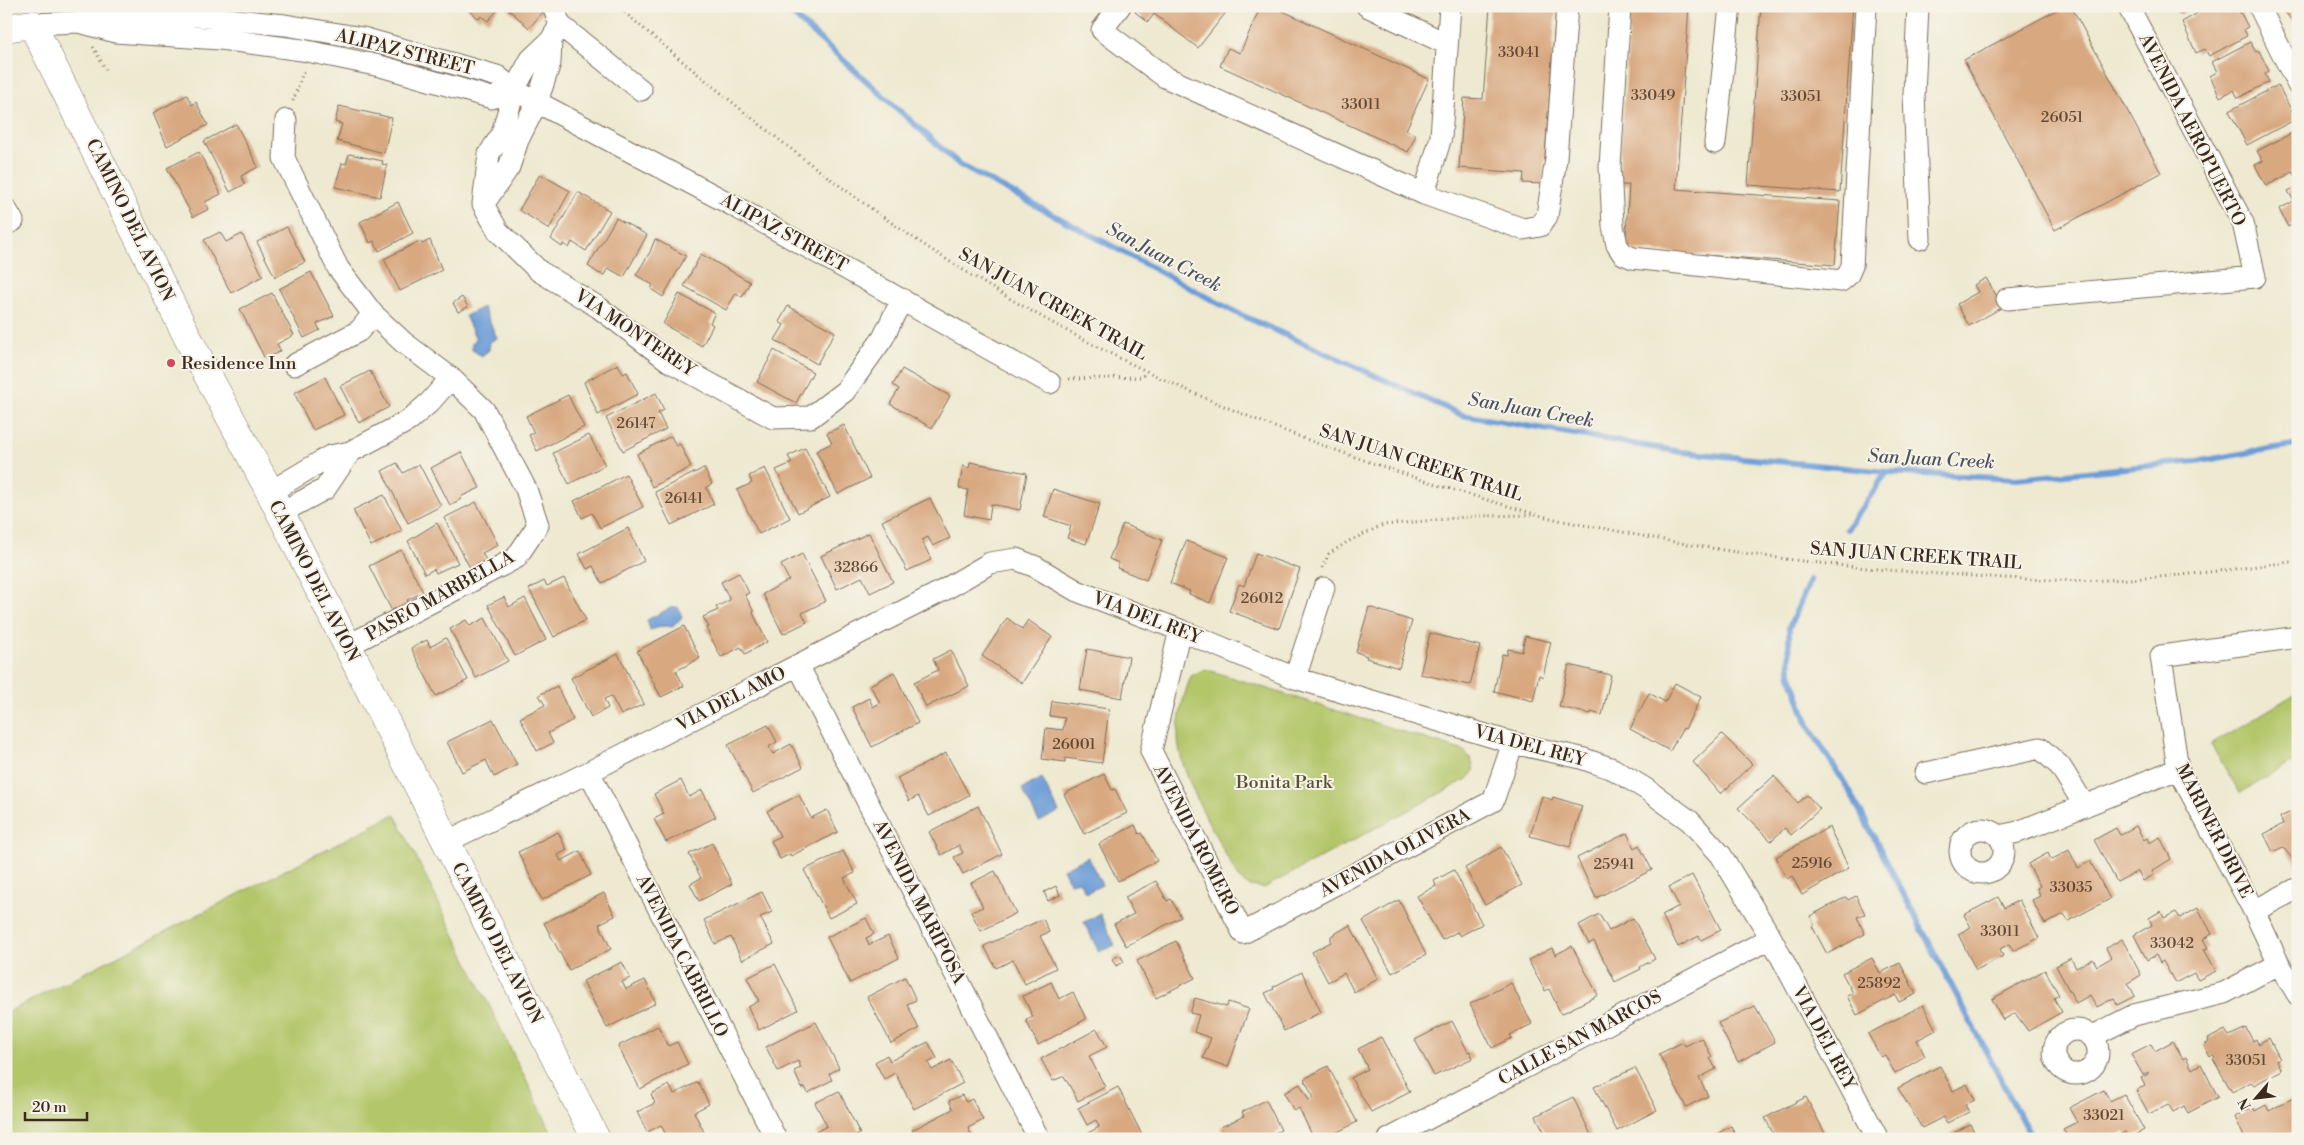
<svg xmlns="http://www.w3.org/2000/svg" width="2304" height="1145" font-family="'Libre Bodoni',serif">
  <rect width="100%" height="100%" fill="#f7f3e8"/>
  <filter id="ink" filterUnits="userSpaceOnUse"><feTurbulence type="fractalNoise" baseFrequency=".02" numOctaves="2"/><feDisplacementMap in="SourceGraphic" scale="10" xChannelSelector="R" yChannelSelector="G"/><feConvolveMatrix kernelMatrix="1 2 1 2 8 2 1 2 1" color-interpolation-filters="sRGB"/></filter>
  <filter id="wash" filterUnits="userSpaceOnUse"><feTurbulence type="fractalNoise" baseFrequency=".0096" numOctaves="4" result="noise"/><feDisplacementMap in="SourceGraphic" scale="20" xChannelSelector="R" yChannelSelector="G"/><feGaussianBlur stdDeviation="1.12" result="paint"/><feColorMatrix in="noise" values="0 0 0 0 0 0 0 0 0 0 0 0 0 0 0 0 0 1.4 0 .05"/><feComposite in="paint" operator="in"/></filter>
  <g filter="url(#wash)">
    <rect width="100%" height="100%" fill="#eee9d0"/>
    <!-- green -->
    <path fill="#b3c669" stroke="#777844" d="M1205,669L1464,751L1471,759L1474,771L1467,779L1264,888L1249,886L1238,878C1220,841 1178,775 1178,736C1178,715 1184,695 1191,676Z
      M2298,692V759L2240,793L2211,745Z
      M395,814L555,1139H6V1013Z"/>
    <!-- water -->
    <path fill="#6d9dd7" stroke="#54647a" d="M483,307L497,338L490,342L489,350L482,356L472,350V343L476,339L465,316Z
      M678,607L682,617L673,627L664,626L650,630L647,620L670,608Z
      M1042,778L1059,812L1039,822L1022,789Z
      M1088,857L1102,885L1086,893L1079,881L1070,883L1063,869Z
      M1100,914L1115,945L1099,952L1084,922Z"/>
    <g fill="none" stroke-linecap="round" stroke-linejoin="round">
      <!-- stream -->
      <path stroke="#6d9dd7" stroke-width="6" d="M783,6L960,165L1237,313L1462,415L1681,452L1887,472L2016,479L2206,460L2298,444
        M1847,529L1887,472
        M1810,580L1789,628L1790,673L1808,725L1849,790L2032,1139"/>
    </g>
    <g id="blocks">
      <!-- building -->
      <path fill="#d8a880" d="M465,6H501L488,21L481,16L479,19Z
        M505,6H536L543,12L529,28Z
        M1136,6H1231L1198,48L1154,14L1148,22L1135,12L1138,8Z
        M1261,6H1272L1429,79L1406,130L1416,135L1408,152L1220,66L1228,48L1240,53Z
        M1490,6H1556L1543,184L1523,183L1524,173L1459,168L1464,98L1483,99Z
        M1631,6H1689L1676,189L1840,201L1835,265L1625,249L1629,185H1618Z
        M1761,6H1853L1840,192L1748,185Z
        M2064,6H2071L2161,173L2055,230L1964,60Z
        M2173,6H2196L2179,15Z
        M2210,6H2237L2248,27L2244,29L2247,36L2209,56L2205,49L2196,53L2182,22Z
        M2280,6H2298V28Z
        M2250,42L2256,52L2259,51L2269,71L2265,74L2269,82L2238,98L2234,90L2220,97L2210,76L2217,72L2212,62Z
        M2278,85L2296,119L2247,145L2229,111Z
        M187,95L192,105L196,102L208,125L167,146L153,113Z
        M339,106L392,118L384,153L337,141L342,124L335,122Z
        M236,124L258,167L241,176L245,184L230,192L204,141Z
        M2298,130V180L2293,172L2266,186L2255,165L2263,161L2257,151Z
        M199,152L221,194L205,202L209,209L193,217L167,168Z
        M349,154L383,161L382,164L387,165L380,197L335,187L342,163L346,164Z
        M540,174L570,191L549,229L519,210Z
        M2298,186V221L2288,227L2279,209L2294,201L2288,191Z
        M578,192L610,211L586,251L572,242L569,248L563,244L562,247L551,239Z
        M398,202L413,233L379,251L374,241L370,243L360,222Z
        M616,218L647,235L624,277L608,268L604,275L598,273L588,266Z
        M287,227L305,262L275,277L257,242Z
        M220,232L226,242L242,234L263,276L231,293L204,240Z
        M655,239L686,256L663,297L651,289L653,285L636,275L650,252Z
        M430,240L442,270L400,291L384,259L420,241L422,244Z
        M701,254L750,282L742,297L736,293L726,310L684,286Z
        M311,272L334,316L317,324L320,330L304,338L279,289Z
        M1986,278L2003,307L1969,326L1957,304L1978,292L1974,285Z
        M272,293L294,335L277,344L281,351L265,359L240,309Z
        M679,294L715,313L710,323L713,325L702,346L663,324Z
        M462,297L468,307L458,312L453,303Z
        M788,306L835,332L817,364L775,340L784,325L779,322Z
        M774,350L813,372L796,403L757,382Z
        M618,364L623,374L627,372L638,394L598,415L584,382Z
        M902,369L950,396L932,428L890,404L899,389L893,385Z
        M370,371L389,407L359,423L340,386Z
        M325,377L344,415L313,430L294,393Z
        M656,393L664,410L658,413L666,429L623,451L606,418Z
        M568,395L584,427L537,451L529,435L534,433L526,416Z
        M844,425L870,478L838,494L816,451L832,443L827,433Z
        M589,435L605,465L569,484L553,453Z
        M671,436L676,446L680,444L691,467L652,487L637,454Z
        M805,448L830,497L798,513L776,470L792,463L788,456Z
        M461,452L480,488L460,497L461,499L450,505L431,468Z
        M970,462L1027,473L1020,510L991,504L989,520L964,515L968,490L959,488L963,466L969,468Z
        M397,463L403,473L419,464L441,506L408,523L382,471Z
        M704,468L712,484L706,487L714,504L671,525L655,492Z
        M765,468L790,518L759,534L737,490L752,483L749,476Z
        M626,474L643,507L600,528L592,513L582,518L574,501Z
        M1053,489L1100,504L1086,544L1067,538L1071,526L1044,517Z
        M384,495L402,531L371,546L353,510Z
        M930,498L950,538L933,546L928,537L922,540L931,560L907,571L882,521Z
        M476,502L498,545L482,553L486,560L470,568L444,518Z
        M437,523L458,563L436,573L434,569L425,574L408,541Z
        M1123,524L1162,540L1146,580L1117,568L1119,563L1109,559Z
        M628,528L644,561L602,583L593,566L587,569L579,554Z
        M869,533L893,582L870,593L862,577L837,589L821,556Z
        M1186,541L1228,557L1210,603L1189,594L1190,591L1170,583Z
        M401,550L423,592L407,600L411,607L394,615L369,566Z
        M1256,553L1300,569L1279,629L1229,611L1239,584L1244,586Z
        M802,554L826,601L802,613L807,622L783,634L763,594L789,580L781,565Z
        M739,573L749,593L745,595L754,612L753,613L767,642L745,654L741,647L721,657L706,628L709,627L703,617L718,610L716,607L730,600L721,582Z
        M564,578L586,620L554,637L529,589L544,581L547,586Z
        M504,597L509,607L525,598L546,640L515,656L488,605Z
        M1369,607L1412,621L1399,668L1366,658L1367,656L1356,652Z
        M485,618L508,661L476,678L450,629L466,620L470,626Z
        M1007,618L1022,629L1028,620L1052,637L1022,683L982,656Z
        M684,626L700,658L676,671L684,686L661,697L637,651Z
        M1430,633L1480,646L1470,685L1420,674Z
        M1525,636L1551,642L1543,677L1539,675L1533,701L1494,691L1502,654L1507,655L1508,649L1522,652Z
        M446,638L468,680L436,696L411,648L427,640L430,647Z
        M1087,649L1129,657L1122,698L1080,690Z
        M951,650L969,686L926,707L914,682L938,670L933,659Z
        M618,654L644,704L621,715L611,696L604,699L608,708L591,717L571,678Z
        M1569,665L1611,675L1602,715L1591,712V714L1559,707Z
        M894,672L918,723L872,747L852,707L869,698L873,707L880,703L870,685Z
        M1675,683L1701,697L1685,729L1683,728L1670,751L1630,729L1649,693L1665,702Z
        M557,686L573,720L548,733L553,743L537,751L520,718L545,705L539,695Z
        M1052,701L1109,709L1102,763L1065,758V762L1042,759L1046,728L1063,730L1065,718L1050,716Z
        M493,719L517,765L494,777L486,760L462,772L447,742Z
        M768,725L777,742L769,747L773,754L791,744L803,767L753,793L728,745Z
        M1722,734L1752,764L1721,794L1693,762Z
        M946,753L969,795L929,816L918,796L909,801L897,778Z
        M1104,774L1112,790L1115,789L1127,813L1084,834L1064,794Z
        M1774,776L1798,803L1807,795L1820,809L1791,835L1785,828L1771,841L1738,808Z
        M681,780L689,797L702,790L716,817L666,842L654,819L664,814L654,794Z
        M799,795L811,818L827,810L838,832L791,856L790,854L780,859L771,841L780,836L767,811Z
        M1542,796L1552,800L1553,797L1582,806L1570,847L1530,836Z
        M978,806L1002,854L963,874L954,857L963,853L959,845L941,855L929,832Z
        M2291,812L2298,825V866L2283,847L2273,852L2264,834L2283,824L2280,817Z
        M1135,825L1139,834L1142,833L1157,861L1118,881L1099,844Z
        M2136,826L2144,840L2147,838L2149,843L2160,837L2171,859L2152,871L2154,875L2143,881L2138,871L2117,882L2094,840L2116,828L2120,835Z
        M1829,827L1849,868L1802,895L1792,876L1787,879L1776,857Z
        M558,832L567,850L558,855L561,861L580,851L591,875L542,900L518,852Z
        M1627,833L1634,848L1639,845L1652,870L1596,898L1577,858Z
        M712,843L732,884L699,901L690,884L701,878L689,854Z
        M1501,847L1522,885L1485,905L1465,868Z
        M2069,850L2078,868L2090,861L2110,899L2068,921L2064,914L2045,924L2032,900L2040,896L2037,888L2040,886L2028,864L2048,853L2051,860Z
        M843,851L855,873L844,878L857,904L829,918L804,870Z
        M1454,870L1482,924L1460,936L1457,932L1442,940L1417,896L1436,886L1434,881Z
        M995,871L1016,913L981,931L971,912L983,907L971,883Z
        M1692,875L1721,930L1701,940L1699,936L1678,947L1662,915L1679,906L1669,887Z
        M1156,881L1167,901L1171,899L1181,917L1126,946L1114,924L1134,914L1125,897Z
        M1056,886L1060,895L1048,901L1044,892Z
        M762,892L772,912L760,917L774,944L742,960L731,937L715,944L704,920Z
        M604,893L615,916L599,924L611,949L569,970L544,923Z
        M1856,896L1865,914L1857,917L1865,934L1827,954L1812,926L1814,924L1810,916L1846,897L1848,900Z
        M1998,897L2004,908L2019,900L2039,938L2013,951L2009,944L2000,949L2003,956L1976,970L1958,934L1971,927L1964,915Z
        M1399,900L1426,955L1392,973L1363,921Z
        M2198,908L2212,934L2203,939L2208,948L2204,949L2216,971L2198,980L2194,973L2175,983L2163,961L2160,963L2156,955L2147,960L2134,935L2152,925L2149,918L2161,911L2164,918L2176,912L2180,918Z
        M1599,914L1609,931L1633,918L1655,959L1640,967L1641,969L1615,982L1594,941L1589,944L1579,925Z
        M866,918L874,934L866,938L869,945L888,936L899,958L850,983L827,937Z
        M1043,919L1049,932L1040,936L1056,968L1025,984L1013,960L996,968L984,946Z
        M1350,925L1378,979L1354,992L1344,973L1328,982L1312,952L1331,942V936Z
        M2122,939L2141,975L2128,983L2135,996L2117,1005L2114,998L2097,1007L2090,995L2076,1003L2056,966L2071,958L2076,968L2093,959L2097,966L2111,958L2106,948Z
        M1176,941L1195,978L1156,998L1137,961Z
        M1572,946L1598,995L1561,1014L1549,989L1545,991L1528,960L1552,948L1555,955Z
        M1120,955L1124,962L1116,966L1112,959Z
        M1872,958L1880,973L1900,963L1916,994L1899,1002L1895,995L1857,1015L1847,996L1853,993L1842,973Z
        M622,962L630,978L622,982L626,989L645,980L656,1003L607,1028L583,981Z
        M775,964L798,1010L759,1030L748,1007L759,1001L747,978Z
        M2045,970L2059,995L2054,998L2062,1012L2028,1031L2015,1013L2003,1020L1992,999Z
        M1302,972L1321,1012L1284,1031L1265,993L1274,989L1273,987Z
        M905,977L916,1000L907,1004L919,1029L891,1043L867,997Z
        M1051,982L1059,999L1073,992L1086,1019L1038,1045L1026,1020L1033,1017L1023,996Z
        M1511,983L1532,1024L1510,1035L1512,1038L1492,1048L1470,1004Z
        M1195,998L1227,1007L1228,1002L1249,1009L1228,1067L1203,1058L1211,1038L1194,1032L1199,1015L1190,1013Z
        M1923,1005L1936,1030L1917,1040L1925,1056L1895,1074L1885,1055L1881,1057L1868,1034Z
        M1755,1006L1775,1042L1738,1062L1718,1023Z
        M1452,1021L1468,1052L1470,1051L1473,1058L1434,1076L1415,1040Z
        M816,1022L839,1068L829,1074L832,1080L808,1093L805,1087L802,1089L794,1071L801,1068L798,1061L778,1071L766,1047Z
        M658,1026L668,1046L677,1042L688,1064L640,1089L618,1046Z
        M2246,1028L2253,1041L2256,1039L2258,1044L2269,1038L2280,1059L2277,1060L2282,1070L2254,1085L2251,1082L2232,1092L2213,1059L2215,1058L2213,1055L2210,1057L2204,1045L2209,1042L2208,1039L2225,1030L2229,1036Z
        M1097,1029L1107,1047L1089,1056L1105,1087L1078,1101L1064,1076L1053,1081L1041,1059Z
        M1381,1037L1410,1092L1371,1112L1351,1078L1368,1069L1358,1049Z
        M1702,1038L1712,1057L1710,1058L1716,1069L1699,1078L1708,1096L1686,1107L1659,1054L1683,1042L1685,1046Z
        M2173,1041L2183,1059L2186,1057L2192,1069L2201,1064L2218,1097L2188,1113L2184,1106L2173,1112L2168,1104L2149,1114L2136,1090L2145,1086L2141,1078L2148,1074V1072L2143,1075L2131,1054L2151,1044L2155,1051Z
        M928,1042L937,1058L928,1063L932,1070L951,1060L963,1083L914,1109L895,1073L884,1079L875,1062L887,1055L890,1061Z
        M1328,1066L1357,1122L1324,1139H1314L1299,1108L1294,1111L1284,1093L1300,1084L1309,1100L1314,1098L1304,1079Z
        M1940,1066L1953,1091L1967,1084L1975,1100L1965,1105L1969,1112L1947,1123L1943,1117L1922,1128L1898,1088Z
        M1635,1068L1657,1110L1617,1131L1594,1087Z
        M698,1082L709,1104L694,1112L706,1136L701,1139H668L661,1125L647,1132L637,1112L655,1103L651,1094L669,1085L674,1094Z
        M1118,1087L1142,1135L1134,1139H1077L1099,1127L1096,1120L1087,1125L1078,1108Z
        M2104,1090L2110,1101L2124,1094L2144,1130L2129,1138L2125,1132L2112,1139H2069L2063,1129L2077,1122L2069,1108Z
        M839,1091L860,1134L850,1139H819L816,1132L827,1126L815,1103Z
        M962,1095L966,1102L972,1099L983,1120L968,1128L973,1139H916L912,1130L953,1109L949,1101Z
        M1573,1097L1593,1139H1548L1536,1116Z
        M1806,1097L1827,1137L1776,1139L1765,1118Z
        M2295,1097L2298,1103V1139H2245L2235,1117L2253,1107L2255,1111L2266,1105L2269,1111Z
        M1266,1100L1281,1130L1275,1133L1278,1139H1227L1221,1127L1244,1116L1242,1112Z
        M1970,1124L1978,1139H1943Z
        M1731,1126L1738,1139H1714L1716,1137L1715,1135Z"/>
    </g>
  </g>
  <g filter="url(#ink)">
    <use href="#blocks" fill-opacity="0" stroke="#7a6d5c" stroke-width="1"/>
    <g fill="none" stroke-linecap="round" stroke-linejoin="round">
      <defs>
        <path id="minor" d="M553,6L560,25L641,90
          M1120,6L1102,30L1165,77L1424,194L1441,137L1450,6
          M1367,6L1447,44
          M1620,6L1610,167L1613,226L1617,245L1623,254L1633,258L1841,281L1848,275L1852,266L1866,6
          M1918,6L1914,95L1920,239
          M2259,6L2298,85
          M82,23L115,13L197,16L285,25L363,38L497,76L514,90L734,206L1050,383
          M32,24L79,22L115,32L220,39L302,50L380,66L492,98L514,90
          M560,25L551,40L531,59L514,90L502,134L489,154L483,204L498,231L539,271L598,307L669,361L773,418L811,417L845,391L883,338L902,299
          M286,120L284,158L338,268L373,314L403,342L451,378L484,410L526,489L538,525L516,558L347,646
          M1715,143L1730,6
          M1424,194L1523,229L1540,226L1547,216L1556,159L1567,6
          M485,202L509,167L518,140L537,102L550,63L551,40
          M6,209L13,221L6,224
          M2007,299L2255,277L2243,223L2128,6
          M294,365L359,331L373,314
          M270,492L330,456L350,452L408,421L430,402L451,378
          M280,513L325,489L350,452
          M1180,630L1151,751L1243,933L1493,801L1513,743
          M2298,637L2161,656L2178,769L2254,911L2279,964L2298,995
          M798,665L1039,1139
          M1295,678L1324,588
          M589,772L776,1139
          M1926,773L2040,748L2060,766L2085,806
          M1960 851a22 22 0 1 1 44 0a22 22 0 1 1-44 0Z
          M1999,836L2018,832L2178,769
          M446,842L589,772L798,665L944,590L990,563L1016,559L1036,567L1077,591L1180,630L1295,678L1513,743L1581,758L1613,769L1646,789L1690,821L1721,855L1771,938L1878,1139
          M2254,911L2298,888
          M2054 1052a22 22 0 1 1 44 0a22 22 0 1 1-44 0Z
          M2093,1036L2134,1015L2224,993L2279,964
          M1389,1139L1771,938"/>
        <path id="major" d="M6,28L32,24L190,342L270,492L596,1139"/>
      </defs>
      <!-- minor casing -->
      <use href="#minor" stroke="#7a6d5c" stroke-width="23"/>
      <!-- major casing -->
      <use href="#major" stroke="#7a6d5c" stroke-width="29"/>
      <!-- path -->
      <path stroke="#7a6d5c" stroke-width="3" stroke-dasharray="1 4" stroke-linecap="butt" d="M617,6C730,102 842,195 968,273C1142,383 1334,457 1532,513C1561,522 1592,526 1622,532C1727,553 1834,567 1941,574C1995,577 2051,582 2106,580C2170,578 2234,569 2298,561
        M93,47L106,70
        M293,101L303,72
        M1069,379L1142,377L1145,372
        M1322,568L1329,554L1347,542L1383,525L1477,516L1532,515"/>
      <!-- minor -->
      <use href="#minor" stroke="#fff" stroke-width="21"/>
      <!-- major -->
      <use href="#major" stroke="#fff" stroke-width="28"/>
    </g>
  </g>
  <!-- markers -->
  <circle fill="#d1495b" stroke="#f7f3e8" stroke-width="2" cx="171" cy="363" r="5"/>
  <g text-anchor="middle" dominant-baseline="central" stroke-width="4" stroke-linejoin="round" paint-order="stroke">
    <!-- number labels -->
    <g font-size="15" fill="#624a36">
      <text x="1519" y="52">33041</text>
      <text x="1653" y="95">33049</text>
      <text x="1801" y="96">33051</text>
      <text x="1361" y="104">33011</text>
      <text x="2062" y="117">26051</text>
      <text x="636" y="423">26147</text>
      <text x="684" y="498">26141</text>
      <text x="856" y="567">32866</text>
      <text x="1262" y="598">26012</text>
      <text x="1074" y="744">26001</text>
      <text x="1812" y="863">25916</text>
      <text x="1614" y="864">25941</text>
      <text x="2071" y="887">33035</text>
      <text x="2000" y="931">33011</text>
      <text x="2172" y="943">33042</text>
      <text x="1879" y="983">25892</text>
      <text x="2246" y="1060">33051</text>
      <text x="2104" y="1115">33021</text>
    </g>
    <!-- street labels -->
    <g font-size="18" fill="#3b2a1e" stroke="#f7f3e8">
      <text transform="translate(405 52) rotate(14)">ALIPAZ STREET</text>
      <text transform="translate(2192 130) rotate(63)">AVENIDA AEROPUERTO</text>
      <text transform="translate(130 220) rotate(64)">CAMINO DEL AVION</text>
      <text transform="translate(784 233) rotate(29)">ALIPAZ STREET</text>
      <text transform="translate(1053 304) rotate(29)">SAN JUAN CREEK TRAIL</text>
      <text transform="translate(635 333) rotate(34)">VIA MONTEREY</text>
      <text transform="translate(1421 463) rotate(18)">SAN JUAN CREEK TRAIL</text>
      <text transform="translate(1916 556) rotate(4)">SAN JUAN CREEK TRAIL</text>
      <text transform="translate(314 581) rotate(63)">CAMINO DEL AVION</text>
      <text transform="translate(440 596) rotate(-29)">PASEO MARBELLA</text>
      <text transform="translate(1147 618) rotate(21)">VIA DEL REY</text>
      <text transform="translate(731 699) rotate(-27)">VIA DEL AMO</text>
      <text transform="translate(1530 746) rotate(15)">VIA DEL REY</text>
      <text transform="translate(2214 831) rotate(63)">MARINER DRIVE</text>
      <text transform="translate(1196 840) rotate(63)">AVENIDA ROMERO</text>
      <text transform="translate(1395 853) rotate(-28)">AVENIDA OLIVERA</text>
      <text transform="translate(919 902) rotate(63)">AVENIDA MARIPOSA</text>
      <text transform="translate(497 943) rotate(63)">CAMINO DEL AVION</text>
      <text transform="translate(682 956) rotate(63)">AVENIDA CABRILLO</text>
      <text transform="translate(1580 1038) rotate(-28)">CALLE SAN MARCOS</text>
      <text transform="translate(1824 1038) rotate(62)">VIA DEL REY</text>
    </g>
    <!-- poi labels -->
    <g font-size="18" fill="#3b2a1e" stroke="#f7f3e8" text-anchor="start">
      <text x="181" y="363">Residence Inn</text>
    </g>
    <!-- park labels -->
    <g font-size="18" fill="#595131" stroke="#f7f3e8">
      <text x="1284" y="782">Bonita Park</text>
    </g>
    <!-- water labels -->
    <g font-size="19" font-style="italic" fill="#4c525f" stroke="#f7f3e8">
      <text transform="translate(1164 257) rotate(28)">San Juan Creek</text>
      <text transform="translate(1531 410) rotate(10)">San Juan Creek</text>
      <text transform="translate(1931 459) rotate(3)">San Juan Creek</text>
    </g>
  </g>
  <!-- margin -->
  <rect width="2304" height="1145" fill="none" stroke="#f7f3e8" stroke-width="25"/>
  <!-- north arrow -->
  <g transform="translate(2256 1098) rotate(242)" stroke="#f7f3e8" stroke-width="4" paint-order="stroke">
  <path d="M0-4L9 19L0 12L-9 19Z" fill="#3b2a1e"/>
  <text y="-8" font-size="14" font-weight="bold" text-anchor="middle" fill="#3b2a1e">N</text>
  </g>
  <!-- scale -->
  <path d="M25 1112v8h62v-8" fill="none" stroke="#3b2a1e" stroke-width="2.5"/>
  <text x="32" y="1112" font-size="15" fill="#3b2a1e" stroke="#f7f3e8" stroke-width="4" paint-order="stroke">20 m</text>
</svg>
